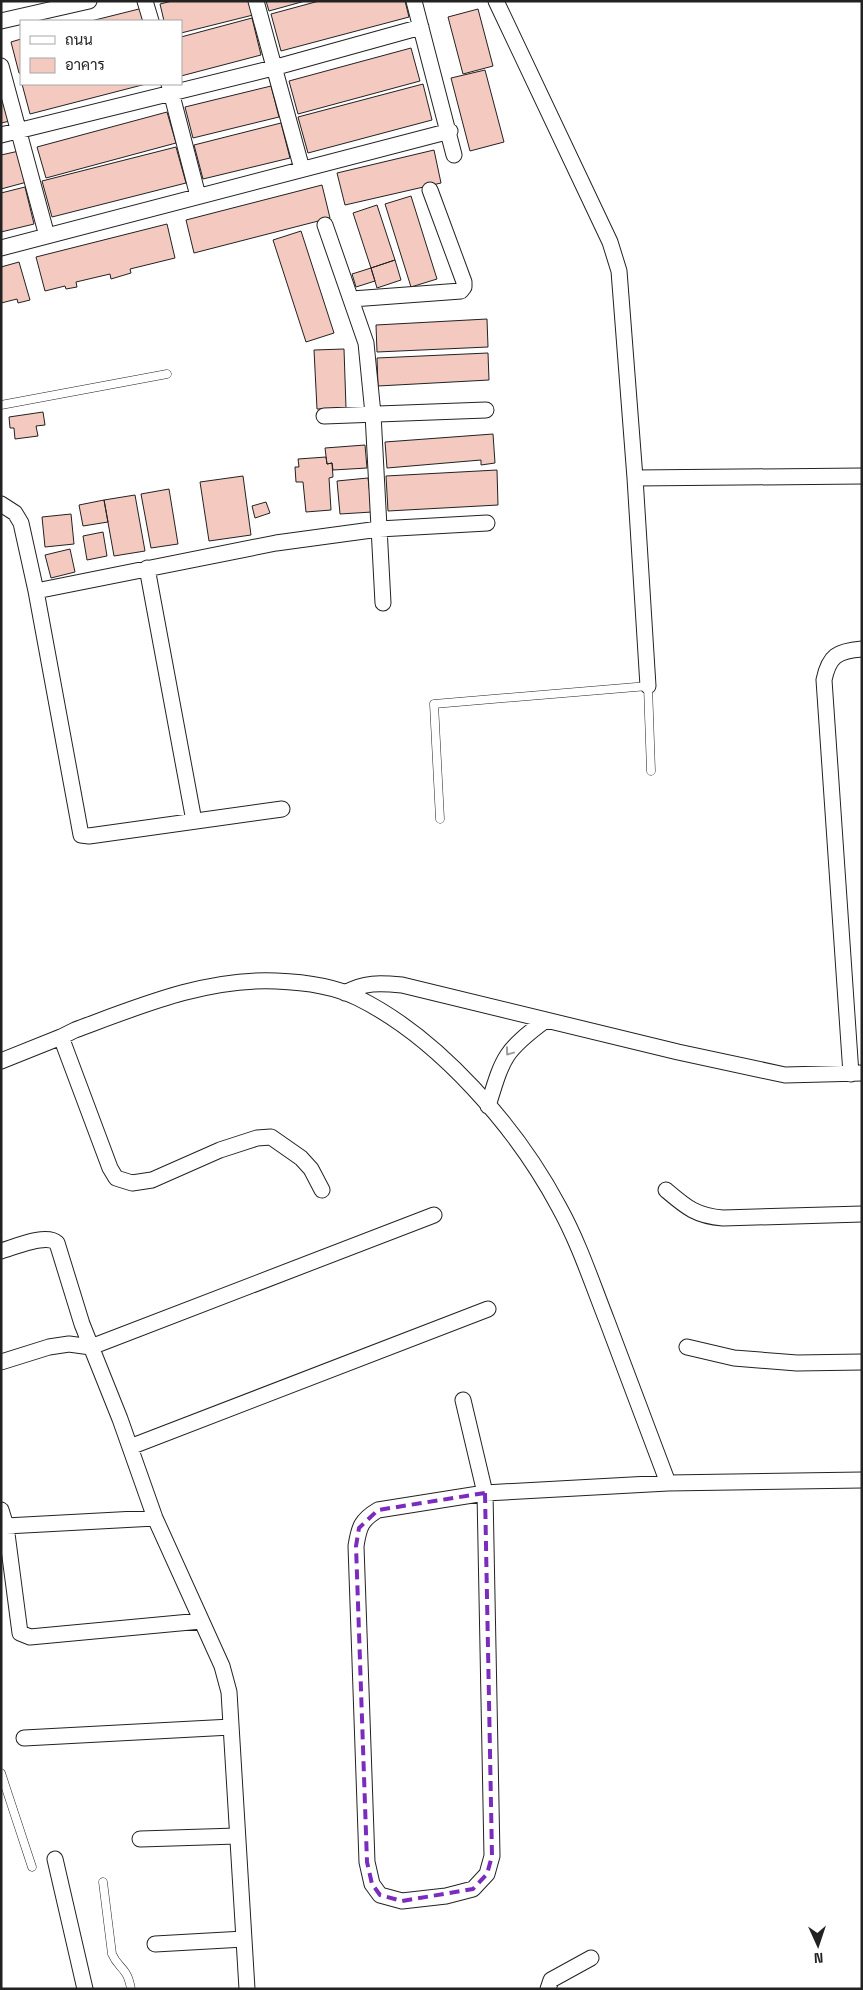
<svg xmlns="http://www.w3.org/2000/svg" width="863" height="1990" font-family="'Space Grotesk',Sarabun,sans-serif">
  <rect width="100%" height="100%" fill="#fff"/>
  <!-- building -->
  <path fill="#f3c9c0" stroke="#222" d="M172,1H249L253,15L181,33V21H164L160,4Z
    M266,1H305L269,11Z
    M319,1H405L409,17L281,51L271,14Z
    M143,8L146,21H91Z
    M478,9L493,66L463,74L448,17Z
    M252,18L261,55L181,76V37Z
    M21,39V73H19L11,42Z
    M411,48L420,81L298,114L289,81Z
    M485,70L504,142L470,151L451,78Z
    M22,84H146L30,114Z
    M423,84L432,120L308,153L298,117Z
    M1,85L10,121L1,123Z
    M271,86L279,117L193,138L185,107Z
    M167,112L176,143L46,178L37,147Z
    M281,123L290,158L203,179L194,145Z
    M176,147L186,183L52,217L42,181Z
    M434,150L441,183L345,205L337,173Z
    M19,151L27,182L1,189V155Z
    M322,185L330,218L194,253L186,220Z
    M25,187L34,224L1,232V193Z
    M411,196L437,279L411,287L385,204Z
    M377,205L395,260L371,268L353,213Z
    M167,224L175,258L130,269L131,273L111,279L110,274L76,282L77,287L66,289L65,286L45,291L36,257Z
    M301,231L334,333L306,342L273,240Z
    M395,260L401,280L377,288L371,268Z
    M19,262L30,300L18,303L17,299L1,303V267Z
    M371,268L375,281L356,287L352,274Z
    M487,319L488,347L377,352L376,325Z
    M344,349L346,408L317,409L314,350Z
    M488,353L489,380L378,386L377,358Z
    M43,412L45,425L36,426L38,436L15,439L14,428H10L9,417Z
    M493,434L495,463L481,465V460L387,468L385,442Z
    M365,445L367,468L333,470L332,463L327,464L325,448Z
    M326,457L327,464L332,463L333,477L329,478L331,510L306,512L303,482H296L295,467H299L298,459Z
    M497,470L498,505L388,511L386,476Z
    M243,476L251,535L209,541L200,482Z
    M368,478L372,512L340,514L337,481Z
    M169,489L178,544L151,548L141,494Z
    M135,495L145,551L114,556L104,500Z
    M104,500L108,522L83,526L79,505Z
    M266,502L270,513L255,518L252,506Z
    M71,514L74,544L45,547L42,517Z
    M103,532L107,556L87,560L83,536Z
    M70,549L75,572L51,578L45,555Z"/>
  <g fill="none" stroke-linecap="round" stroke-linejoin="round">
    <defs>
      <path id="service" d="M1,405L167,374
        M440,819L434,704L648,686L651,771
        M1,1773L32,1867
        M103,1882L112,1954C119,1970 127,1966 131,1989"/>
      <path id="minor" d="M145,1L151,21
        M256,1L302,169
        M414,1L454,155
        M496,1L610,242L619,271L635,478L648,686
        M1,21L89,1
        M1,66L47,236
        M169,84L198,196
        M1,135L273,68L421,27
        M325,225L366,343L373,414L383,603
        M1,248L450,131
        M352,299L461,291L464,287V282L430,190
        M324,416L486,410
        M635,478L862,476
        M1,504L15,513L21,523L36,591L81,835L89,836L282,809
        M147,568L194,821
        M36,591L276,543L379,529L487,523
        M345,993C364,982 380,983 402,985L678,1052L785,1075L862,1073
        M61,1037L110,1168L116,1178L132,1183L152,1180L220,1150L257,1138L271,1137L301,1158L311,1169L322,1190
        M1,1061L61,1037L75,1030C140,1006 206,978 276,981C304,982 334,986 358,998C439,1038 517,1128 559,1207C579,1243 592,1283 607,1321C627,1375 648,1429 668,1483
        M851,1074L824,680C829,656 837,651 862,649
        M488,1106C503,1057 504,1051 546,1020
        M666,1190C686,1207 696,1216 723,1218L862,1214
        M1,1251C15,1247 46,1233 57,1243L82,1324L120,1419L155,1518L222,1666L229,1692L247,1989
        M687,1347L734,1358L797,1363L862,1362
        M1,1362L49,1347L69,1344L91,1347L434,1215
        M463,1400L485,1493L492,1856L487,1874L473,1889L446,1896L402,1901L380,1895L372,1884L367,1862L356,1546C359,1527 361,1520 378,1510L485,1493L668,1483L862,1480
        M130,1447L488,1309
        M1,1510L6,1526L155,1518
        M6,1526L20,1633L30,1637L201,1621
        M24,1738L231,1727
        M140,1839L237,1836
        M55,1859L85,1989
        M155,1944L244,1939
        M548,1989L551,1980L591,1958"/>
    </defs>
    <!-- service casing -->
    <use href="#service" stroke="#222" stroke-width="9"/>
    <!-- minor casing -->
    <use href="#minor" stroke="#222" stroke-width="17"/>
    <!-- service -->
    <use href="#service" stroke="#fff" stroke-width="8"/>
    <!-- minor -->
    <use href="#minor" stroke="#fff" stroke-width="15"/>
  </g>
  <!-- one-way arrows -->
  <defs><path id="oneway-chevron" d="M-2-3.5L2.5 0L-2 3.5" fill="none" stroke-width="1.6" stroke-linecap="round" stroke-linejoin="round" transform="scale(1.25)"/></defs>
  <use stroke="#9c9c9c" href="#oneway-chevron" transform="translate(509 1052) rotate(127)"/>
  <!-- marked area -->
  <path fill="none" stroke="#7b2cbf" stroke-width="4" stroke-dasharray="10 6" stroke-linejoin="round" d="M485,1493L492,1856L487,1874L473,1889L402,1901L380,1895L372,1884L367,1862L356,1546L359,1528L378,1510Z"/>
  <!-- border -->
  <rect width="863" height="1990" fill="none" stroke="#222222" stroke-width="5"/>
  <!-- legend -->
  <rect x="20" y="20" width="162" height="65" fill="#ffffff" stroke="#a7a7a7"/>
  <rect x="30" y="36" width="25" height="8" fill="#ffffff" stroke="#a7a7a7"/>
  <text x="65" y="45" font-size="15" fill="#222222">ถนน</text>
  <rect x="30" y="58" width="25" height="15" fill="#f3c9c0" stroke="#a7a7a7"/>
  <text x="65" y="70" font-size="15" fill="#222222">อาคาร</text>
  <!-- north arrow -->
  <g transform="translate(818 1945) rotate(177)" stroke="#ffffff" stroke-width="4" paint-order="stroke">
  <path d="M0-4L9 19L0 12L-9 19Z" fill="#222222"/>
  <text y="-8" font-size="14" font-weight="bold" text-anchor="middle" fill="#222222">N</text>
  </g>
</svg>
